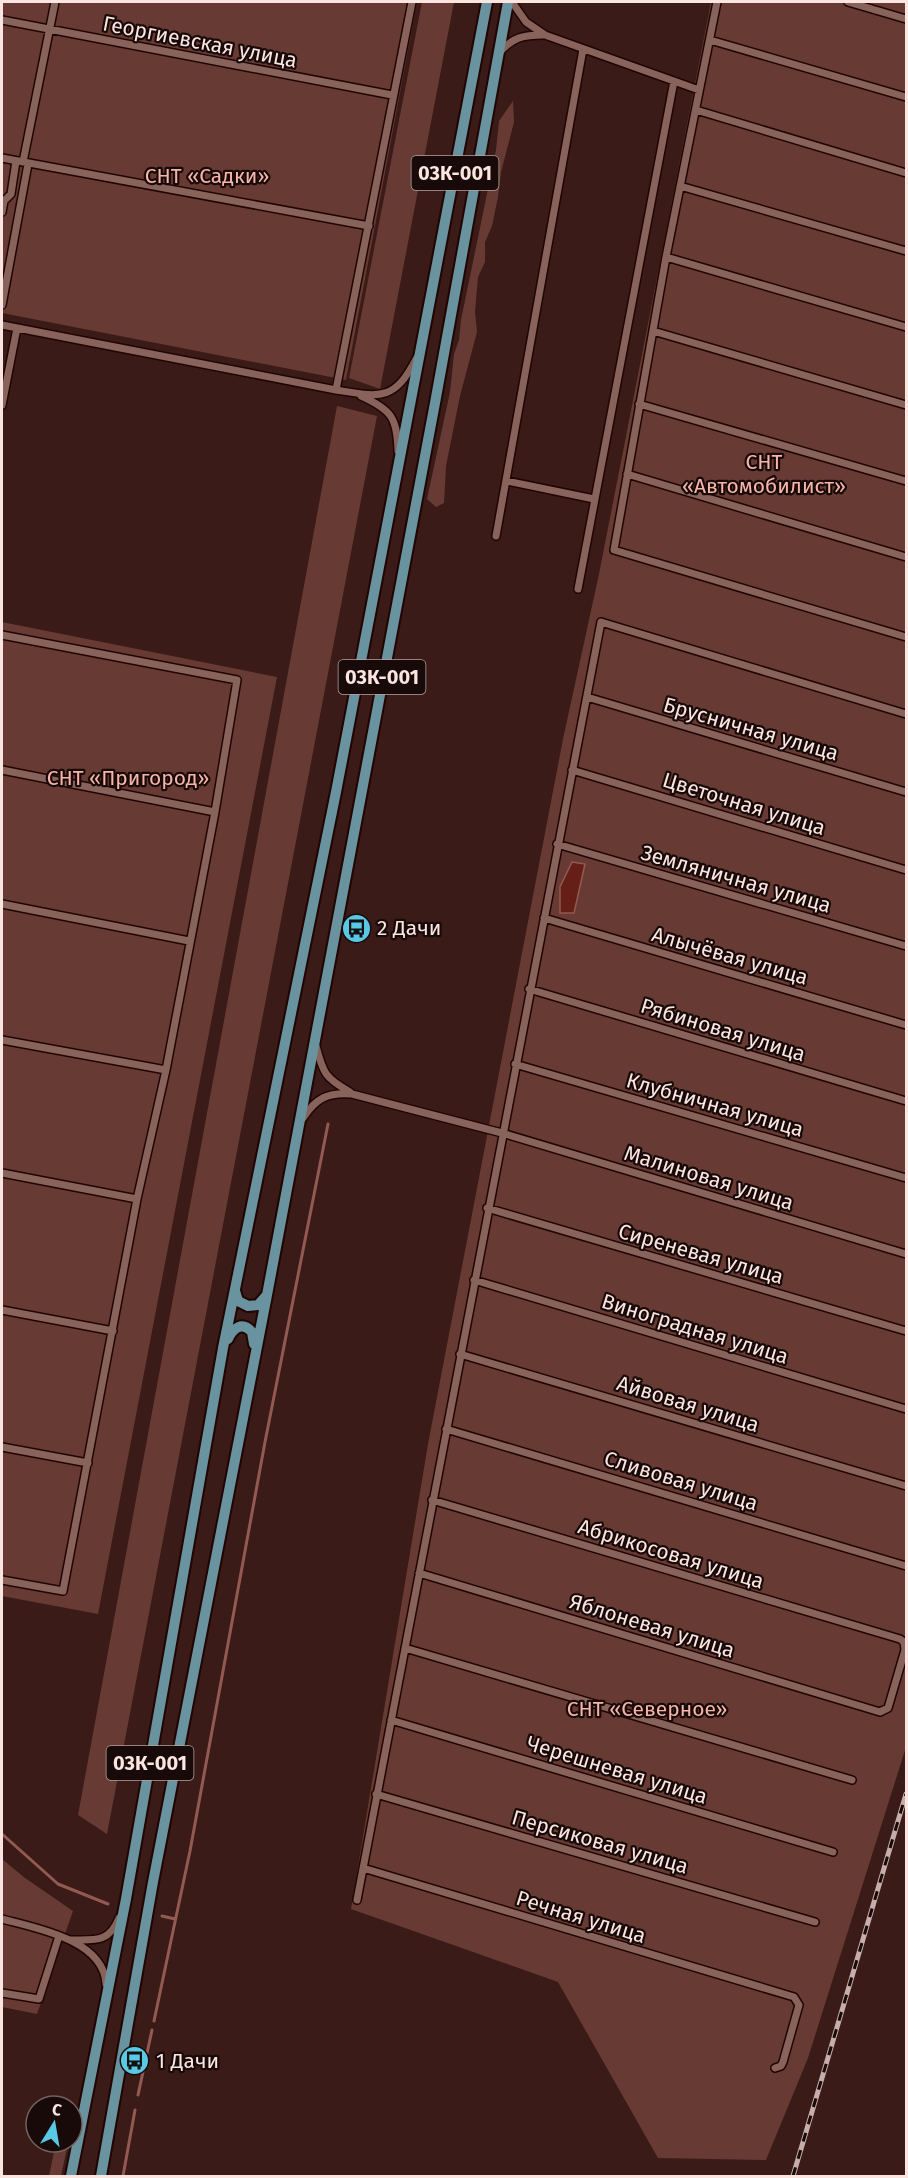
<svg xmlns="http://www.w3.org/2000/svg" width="908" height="2178" font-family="'Fira Sans',sans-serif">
  <rect width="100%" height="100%" fill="#3a1b17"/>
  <!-- green -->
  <path fill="#673b33" d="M2,2H417L346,380L2,313Z
    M422,2H454L380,389L349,378Z
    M711,2H906V1747L808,2058L766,2160L658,2158L558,1982L351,1909L428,1444L563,739L599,574Z
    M513,101L514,122L501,172L498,197L492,226L485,242V262L478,277L475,312L477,332L460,396L446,466L444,503L436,507L427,499L450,392L454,354L459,340L461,320L496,150L499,121Z
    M337,406L377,416L107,1834L78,1815Z
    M2,622L277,677L98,1614L2,1596Z
    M2,1859L25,1878L73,1911L37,2014L2,2007Z
    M56,2142L68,2144L61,2176H49Z"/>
  <!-- water -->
  <path fill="#651f16" stroke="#925a53" stroke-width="1.5" d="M572,862L585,864L574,913H560V887Z"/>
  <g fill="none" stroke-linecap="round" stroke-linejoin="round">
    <!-- stream -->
    <path stroke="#925a53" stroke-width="3" d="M2,1834L58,1884L108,1904
      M162,1916L175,1919
      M154,2021L190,1851L265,1442L328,1124
      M138,2095L152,2030
      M123,2176L135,2110"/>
    <defs>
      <path id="minor" d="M512,2L526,22L545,35L699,90
        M717,2L666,257L614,550L906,637
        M848,2L906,19
        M2,20L392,95
        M710,40L906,97
        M500,52C513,37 524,35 543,35
        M696,110L906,173
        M2,158L369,226
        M23,162L55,2
        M680,186L906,251
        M2,212L4,201L11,194L16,161
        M666,257L906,327
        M2,305L28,164
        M2,325L336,390C380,397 394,402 416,359
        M653,331L906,405
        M336,390L412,2
        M361,396C392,410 397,418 398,451
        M639,404L906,481
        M2,405L17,328
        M627,474L906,557
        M507,481L594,499
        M496,536L583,49
        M578,589L674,81
        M2,635L237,680L215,812L166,1070L137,1199L63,1591L2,1580
        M587,697L906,792
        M2,770L215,812
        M572,770L906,870
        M557,844L906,946
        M2,904L189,941
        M544,918L906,1025
        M529,989L906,1101
        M2,1040L166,1070
        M316,1046C323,1073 325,1078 350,1092
        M515,1064L906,1178
        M303,1118C316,1098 328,1092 352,1094L502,1133L906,1254
        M2,1173L137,1199
        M487,1208L906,1331
        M474,1280L906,1409
        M2,1310L113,1331
        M460,1354L906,1486
        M446,1429L906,1566
        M2,1447L88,1463
        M419,1573L880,1712L888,1708L905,1650L904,1642L900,1639L432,1500
        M405,1648L852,1780
        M391,1720L833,1852
        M376,1794L815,1922
        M363,1868L794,1997L799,2005L783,2062L781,2066L775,2068
        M357,1900L601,622L906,714
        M2,1919C36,1928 104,1940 106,1984
        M71,1940C95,1940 109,1943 119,1918
        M2,1993L39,1999L59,1936"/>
      <path id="primary" d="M235,1291L238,1301L248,1306L258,1305L266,1296
        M228,1339C233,1328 242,1321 252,1332L254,1344
        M71,2176L126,1899L223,1348L336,792L487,2
        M101,2176L153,1882L267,1295L435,403L508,2"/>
    </defs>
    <!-- minor casing -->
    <use href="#minor" stroke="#200503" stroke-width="10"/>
    <!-- primary casing -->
    <use href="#primary" stroke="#200503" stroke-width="14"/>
    <!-- minor -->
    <use href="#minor" stroke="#88635c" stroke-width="7"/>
    <!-- primary -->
    <use href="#primary" stroke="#68939f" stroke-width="10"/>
    <defs>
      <path id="rail" d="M793,2176L906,1794"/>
    </defs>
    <!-- rail casing -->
    <use href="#rail" stroke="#c7aeaa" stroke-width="5"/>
    <!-- rail -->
    <use href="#rail" stroke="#180a08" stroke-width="3" stroke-dasharray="9" stroke-linecap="butt"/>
  </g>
  <!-- icons -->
  <defs>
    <symbol id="bus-disc" viewBox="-11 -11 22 22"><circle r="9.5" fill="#59c8e4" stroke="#180a08"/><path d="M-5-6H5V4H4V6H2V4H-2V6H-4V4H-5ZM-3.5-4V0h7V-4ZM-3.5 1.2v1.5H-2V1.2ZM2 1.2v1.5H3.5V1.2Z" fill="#111"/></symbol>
  </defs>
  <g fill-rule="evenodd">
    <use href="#bus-disc" x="340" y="912" width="33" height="33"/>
    <use href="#bus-disc" x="118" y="2044" width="33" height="33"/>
  </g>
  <g text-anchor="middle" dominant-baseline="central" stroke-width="4.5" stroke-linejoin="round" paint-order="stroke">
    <!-- shield labels -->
    <g fill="#180a08" stroke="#b7a3a0" stroke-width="1.5">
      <rect x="411.5" y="156" width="87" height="34" rx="4.5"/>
      <rect x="338.5" y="660" width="87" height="34" rx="4.5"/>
      <rect x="106.5" y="1746" width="87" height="34" rx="4.5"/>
    </g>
    <g font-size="20" font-weight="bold" fill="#fbe5e1">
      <text x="455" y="173">03К-001</text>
      <text x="382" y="677">03К-001</text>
      <text x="150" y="1763">03К-001</text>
    </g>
    <!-- street labels -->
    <g font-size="21" fill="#fbe5e1" stroke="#180a08">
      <text transform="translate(200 42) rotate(11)">Георгиевская улица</text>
      <text transform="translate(751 729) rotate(16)">Брусничная улица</text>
      <text transform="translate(744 804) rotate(17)">Цветочная улица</text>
      <text transform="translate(736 879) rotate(16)">Земляничная улица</text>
      <text transform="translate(730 956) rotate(16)">Алычёвая улица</text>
      <text transform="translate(723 1030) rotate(17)">Рябиновая улица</text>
      <text transform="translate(715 1105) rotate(16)">Клубничная улица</text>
      <text transform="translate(709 1178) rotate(17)">Малиновая улица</text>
      <text transform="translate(701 1254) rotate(16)">Сиреневая улица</text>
      <text transform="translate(695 1329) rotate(17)">Виноградная улица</text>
      <text transform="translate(688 1404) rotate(17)">Айвовая улица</text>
      <text transform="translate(681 1481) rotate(17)">Сливовая улица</text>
      <text transform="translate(671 1554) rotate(17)">Абрикосовая улица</text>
      <text transform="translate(652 1626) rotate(17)">Яблоневая улица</text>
      <text transform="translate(617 1770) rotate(17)">Черешневая улица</text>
      <text transform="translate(600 1842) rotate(16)">Персиковая улица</text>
      <text transform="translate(581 1917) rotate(17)">Речная улица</text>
    </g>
    <!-- park labels -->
    <g font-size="21" fill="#f7b4a9" stroke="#180a08">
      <text x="207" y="176">СНТ «Садки»</text>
      <text x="764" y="462">СНТ<tspan x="764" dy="24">«Автомобилист»</tspan></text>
      <text x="128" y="778">СНТ «Пригород»</text>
      <text x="647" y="1709">СНТ «Северное»</text>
    </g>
    <!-- poi labels -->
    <g font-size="21" fill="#fbe5e1" stroke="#180a08" text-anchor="start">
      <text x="377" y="928">2 Дачи</text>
      <text x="156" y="2061">1 Дачи</text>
    </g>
  </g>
  <!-- border -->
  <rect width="908" height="2178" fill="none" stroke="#fbe5e1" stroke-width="6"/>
  <!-- north arrow -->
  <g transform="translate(54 2124) rotate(11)"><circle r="28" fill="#180a08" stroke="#73625f" stroke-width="1.5"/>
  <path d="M0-4.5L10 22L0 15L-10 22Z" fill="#59c8e4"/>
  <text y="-9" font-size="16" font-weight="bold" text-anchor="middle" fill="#fbe5e1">С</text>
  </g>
</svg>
